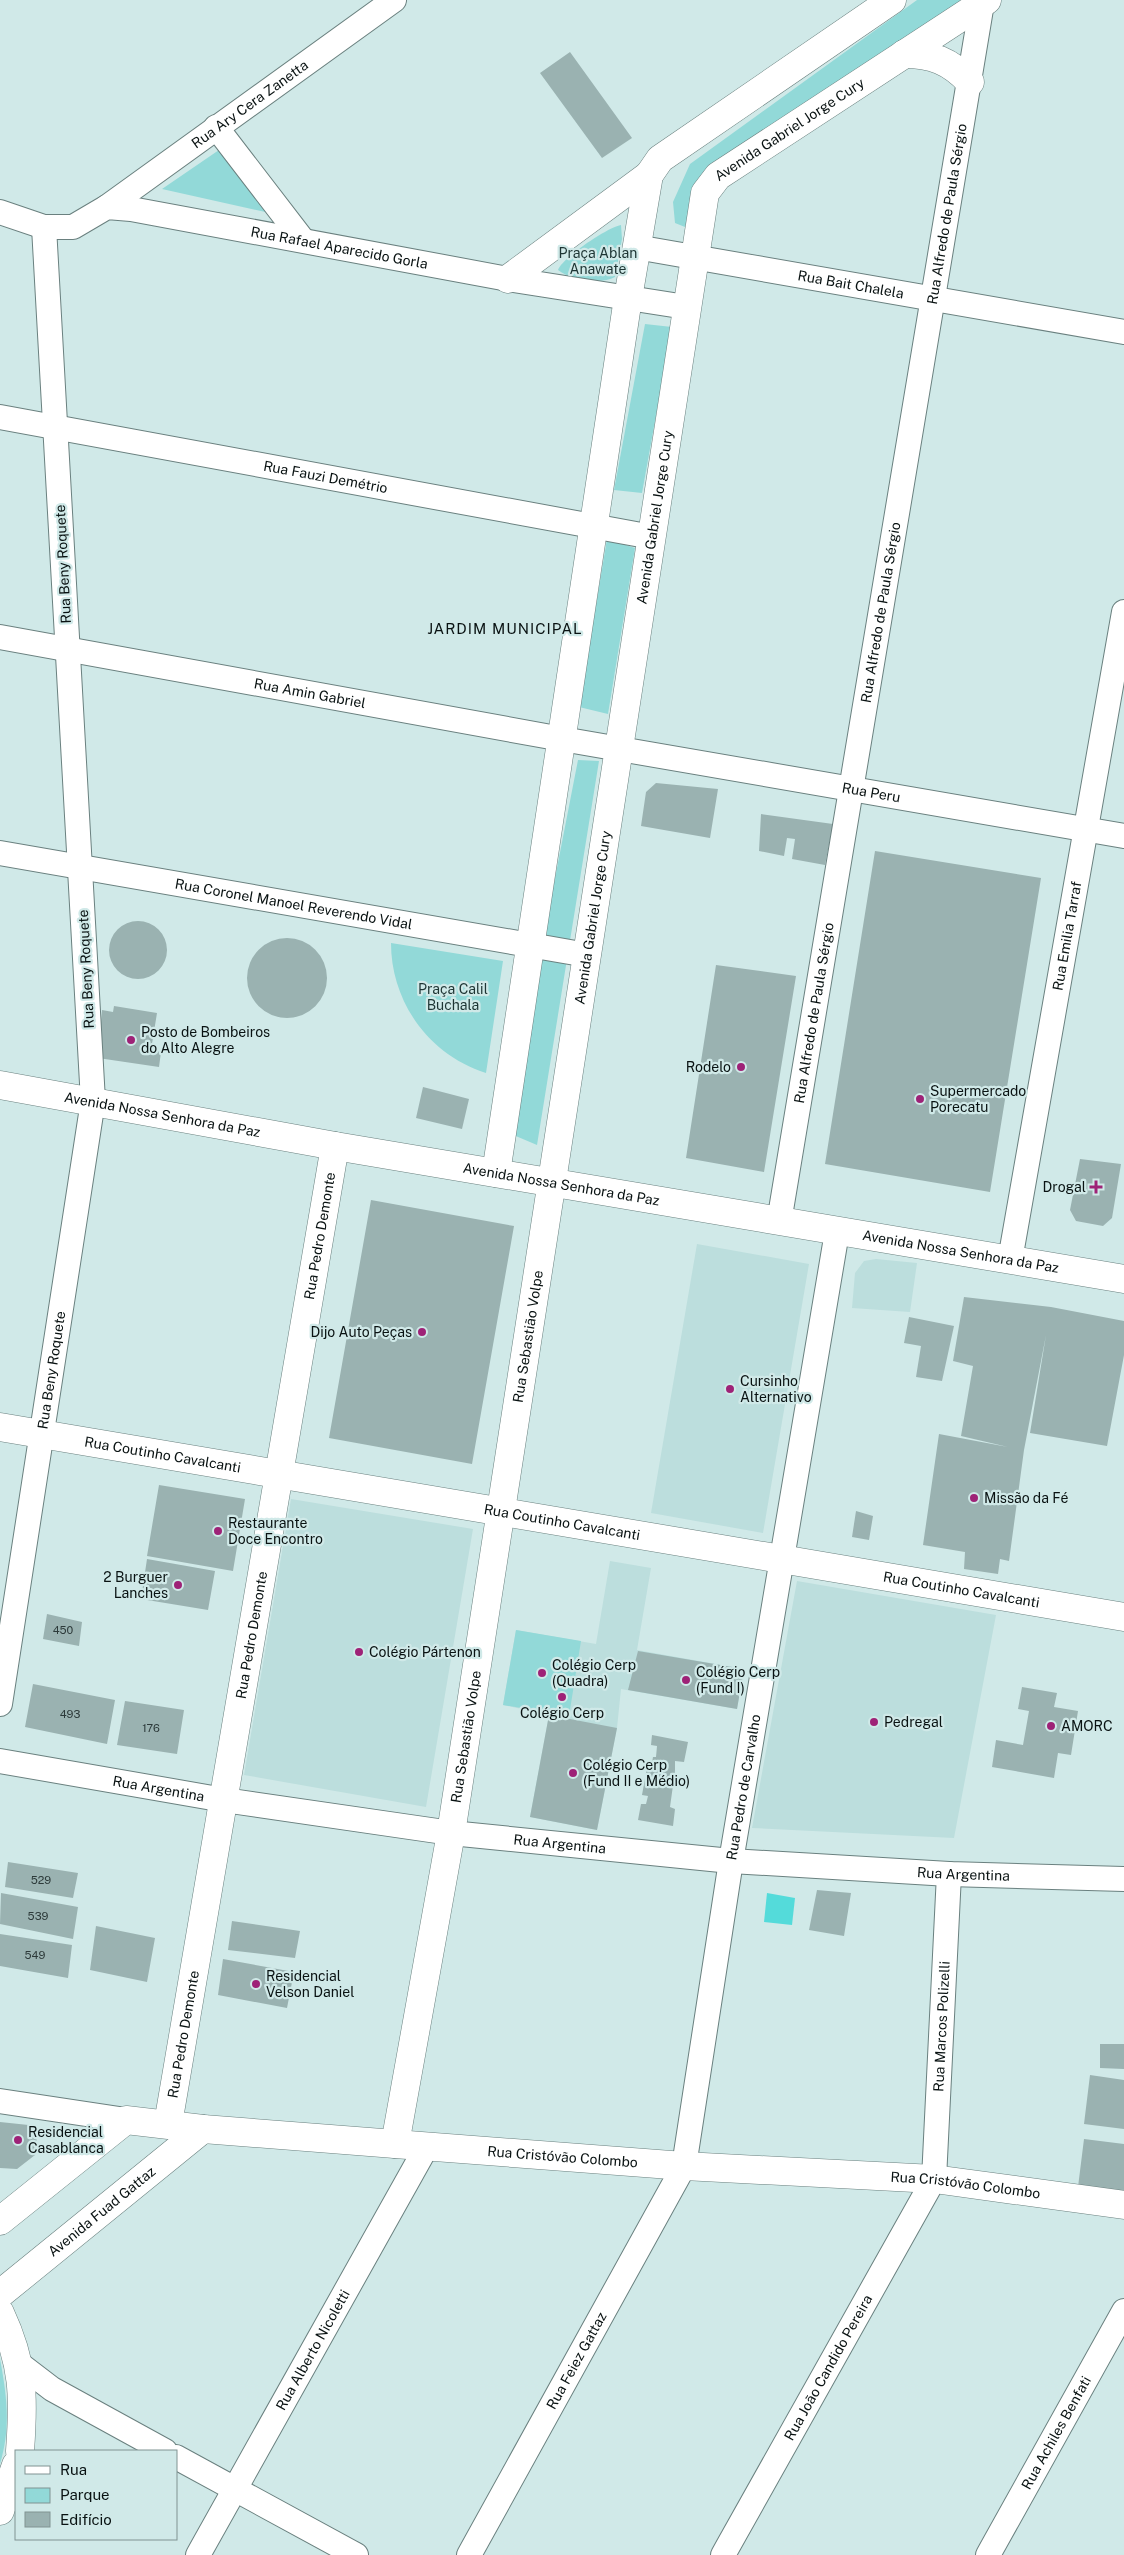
<svg xmlns="http://www.w3.org/2000/svg" width="1124" height="2555" font-family="'Public Sans',sans-serif">
  <rect width="100%" height="100%" fill="#d0e9e8"/>
  <!-- built -->
  <path fill="#bcdedd" d="M697,1244L809,1264L763,1533L651,1513Z
    M876,1259L917,1263L910,1312L852,1308L855,1273L864,1261Z
    M291,1499L473,1529L426,1807L244,1775Z
    M610,1561L651,1568L637,1650L744,1669L737,1709L621,1689L617,1728L597,1830L530,1817L549,1715L503,1705L516,1630L596,1644Z
    M797,1581L996,1615L954,1838L752,1828Z"/>
  <!-- green -->
  <path fill="#92d9d8" d="M917,0H966L698,180L685,227L675,223L673,202L690,164Z
    M219,150L270,213L162,189Z
    M621,225L622,239L615,277C601,285 570,280 558,270C562,258 608,227 621,225Z
    M645,324L672,327L642,493L614,490Z
    M607,539L635,548L608,714L579,707Z
    M578,760L599,761L537,1145L511,1134L541,950Z
    M391,943L503,961L486,1073C429,1055 391,1002 391,943Z
    M516,1630L581,1641L569,1716L503,1705Z
    M0,2359C7,2396 11,2427 0,2464Z"/>
  <!-- water -->
  <path fill="#54dbda" d="M767,1893L795,1898L792,1925L764,1922Z"/>
  <!-- building -->
  <path fill="#9ab2b1" d="M570,52L632,138L602,158L540,73Z
    M656,783L718,789L710,838L641,826L646,792Z
    M761,814L833,824L825,865L792,859L795,839L787,838L784,856L759,851Z
    M875,851L1041,878L990,1192L825,1164Z
    M109 950a29 29 0 1 1 58 0a29 29 0 1 1-58 0Z
    M247 978a40 40 0 1 1 80 0a40 40 0 1 1-80 0Z
    M716,965L796,976L764,1172L686,1158Z
    M114,1006L157,1013L151,1050L161,1052L159,1067L98,1058L102,1010L113,1012Z
    M423,1087L469,1099L462,1129L416,1118Z
    M1080,1159L1121,1164L1112,1218L1103,1226L1076,1221L1070,1210Z
    M371,1200L514,1226L472,1464L329,1438Z
    M964,1297L1051,1307L1124,1321V1355L1107,1446L1030,1433L1046,1335L1024,1450L1009,1561L1000,1559L998,1574L964,1569L965,1552L923,1545L939,1434L1008,1447L961,1436L973,1366L953,1361Z
    M909,1317L954,1326L942,1381L916,1377L921,1346L904,1343Z
    M159,1485L245,1499L233,1571L147,1556Z
    M856,1511L873,1516L869,1540L852,1537Z
    M147,1559L215,1571L208,1610L141,1599Z
    M47,1614L82,1622L79,1646L43,1639Z
    M638,1651L744,1669L737,1709L628,1690Z
    M33,1684L115,1700L107,1744L25,1727Z
    M1022,1687L1057,1693L1054,1707L1078,1711L1071,1755L1058,1753L1054,1778L992,1767L996,1740L1023,1745L1029,1711L1018,1709Z
    M125,1701L184,1710L177,1754L117,1745Z
    M549,1715L617,1728L597,1830L530,1817Z
    M652,1735L688,1742L684,1762L675,1761V1771L670,1807L675,1809L673,1826L638,1820L641,1804H646L648,1796L642,1795L648,1762L652,1763L653,1757H656L657,1746L651,1745Z
    M8,1862L78,1873L73,1898L5,1887Z
    M817,1890L851,1893L844,1936L809,1930Z
    M1,1893L78,1907L73,1939L0,1924Z
    M232,1921L300,1931L295,1958L228,1950Z
    M96,1926L155,1938L147,1982L90,1970Z
    M0,1934L72,1945L68,1978L0,1966Z
    M223,1959L294,1972L287,2008L218,1995Z
    M1100,2044H1124V2069L1100,2068Z
    M1090,2075L1124,2080V2129L1084,2124Z
    M0,2122L38,2126L35,2155L17,2169L0,2168Z
    M1084,2139L1124,2144V2193L1078,2187Z"/>
  <g fill="none" stroke-linecap="round" stroke-linejoin="round">
    <defs>
      <g id="minor">
        <path d="M216,127L302,239"/>
        <path id="s1" d="M107,207L394,0"/>
        <path id="s2" d="M0,212L44,227H73L107,207L131,209L508,279L686,307"/>
        <path id="s3" d="M636,247L1124,332"/>
        <path id="s4" d="M0,417L652,537"/>
        <path id="s5" d="M0,637L562,739L1124,836"/>
        <path id="s6" d="M0,853L587,955"/>
        <path id="s7" d="M779,1222L982,3"/>
        <path id="s8" d="M1010,1260L1124,612"/>
        <path id="s9" d="M0,1704L93,1101L44,227"/>
        <path id="s10" d="M0,1761L224,1800L451,1833L731,1861L949,1874L1124,1879"/>
        <path d="M0,2101L126,2120"/>
        <path d="M18,2363L52,2389L165,2451"/>
        <path d="M176,2457L356,2555"/>
        <path id="s11" d="M198,2555L427,2146"/>
        <path id="s12" d="M469,2555L684,2166L731,1861L837,1232"/>
        <path id="s13" d="M723,2555L934,2179L949,1874"/>
        <path id="s14" d="M988,2555L1124,2311"/>
      </g>
      <g id="tertiary">
        <path id="s15" d="M395,2144L684,2166L934,2179L1124,2205"/>
      </g>
      <g id="secondary">
        <path d="M904,54C932,54 950,61 970,82"/>
        <path d="M508,279L649,175"/>
        <path id="s16" d="M0,1085L335,1146L1124,1279"/>
        <path d="M496,1173L628,298L649,175L660,159L892,0"/>
        <path id="s17" d="M0,1427L1124,1617"/>
        <path id="s18" d="M168,2124L335,1146"/>
        <path id="s19" d="M0,2221L126,2120L203,2129L395,2144L451,1833L705,193L718,176L987,0"/>
        <path id="s20" d="M0,2294L203,2129"/>
        <path d="M0,2313C24,2364 24,2397 20,2451"/>
        <path d="M0,2511L16,2465"/>
      </g>
    </defs>
    <!-- minor casing -->
    <use href="#minor" stroke="#6a807f" stroke-width="26"/>
    <!-- tertiary casing -->
    <use href="#tertiary" stroke="#6a807f" stroke-width="29"/>
    <!-- secondary casing -->
    <use href="#secondary" stroke="#6a807f" stroke-width="29"/>
    <!-- minor -->
    <use href="#minor" stroke="#fff" stroke-width="24"/>
    <!-- tertiary -->
    <use href="#tertiary" stroke="#fff" stroke-width="28"/>
    <!-- secondary -->
    <use href="#secondary" stroke="#fff" stroke-width="28"/>
  </g>
  <!-- markers -->
  <g fill="#9e2277" stroke="#d0e9e8" stroke-width="2">
    <circle cx="131" cy="1040" r="5"/>
    <circle cx="741" cy="1067" r="5"/>
    <circle cx="920" cy="1099" r="5"/>
    <path d="M1093.5 1179.5h5v5h5v5h-5v5h-5v-5h-5v-5h5z"/>
    <circle cx="422" cy="1332" r="5"/>
    <circle cx="730" cy="1389" r="5"/>
    <circle cx="974" cy="1498" r="5"/>
    <circle cx="218" cy="1531" r="5"/>
    <circle cx="178" cy="1585" r="5"/>
    <circle cx="359" cy="1652" r="5"/>
    <circle cx="542" cy="1673" r="5"/>
    <circle cx="686" cy="1680" r="5"/>
    <circle cx="562" cy="1697" r="5"/>
    <circle cx="874" cy="1722" r="5"/>
    <circle cx="1051" cy="1726" r="5"/>
    <circle cx="573" cy="1773" r="5"/>
    <circle cx="256" cy="1984" r="5"/>
    <circle cx="18" cy="2140" r="5"/>
  </g>
  <g text-anchor="middle" dominant-baseline="central" stroke-width="4.5" stroke-linejoin="round" paint-order="stroke">
    <!-- number labels -->
    <g font-size="11" fill="#2d3a3a">
      <text x="63" y="1630">450</text>
      <text x="70" y="1714">493</text>
      <text x="151" y="1728">176</text>
      <text x="41" y="1880">529</text>
      <text x="38" y="1916">539</text>
      <text x="35" y="1955">549</text>
    </g>
    <!-- street labels -->
    <g font-size="14" fill="#091212" stroke="#d0e9e8">
      <text stroke="none"><textPath href="#s1" startOffset="176">Rua Ary Cera Zanetta</textPath></text>
      <text stroke="none"><textPath href="#s19" startOffset="2514">Avenida Gabriel Jorge Cury</textPath></text>
      <text stroke="none"><textPath href="#s7" startOffset="1022">Rua Alfredo de Paula Sérgio</textPath></text>
      <text stroke="none"><textPath href="#s2" startOffset="351">Rua Rafael Aparecido Gorla</textPath></text>
      <text stroke="none"><textPath href="#s3" startOffset="218">Rua Bait Chalela</textPath></text>
      <text stroke="none"><textPath href="#s4" startOffset="331">Rua Fauzi Demétrio</textPath></text>
      <text stroke="none"><textPath href="#s19" startOffset="2079">Avenida Gabriel Jorge Cury</textPath></text>
      <text transform="translate(63 564) rotate(-93)">Rua Beny Roquete</text>
      <text stroke="none"><textPath href="#s7" startOffset="618">Rua Alfredo de Paula Sérgio</textPath></text>
      <text stroke="none"><textPath href="#s5" startOffset="315">Rua Amin Gabriel</textPath></text>
      <text stroke="none"><textPath href="#s5" startOffset="885">Rua Peru</textPath></text>
      <text stroke="none"><textPath href="#s6" startOffset="298">Rua Coronel Manoel Reverendo Vidal</textPath></text>
      <text stroke="none"><textPath href="#s19" startOffset="1674">Avenida Gabriel Jorge Cury</textPath></text>
      <text stroke="none"><textPath href="#s8" startOffset="329">Rua Emilia Tarraf</textPath></text>
      <text transform="translate(86 969) rotate(-93)">Rua Beny Roquete</text>
      <text stroke="none"><textPath href="#s7" startOffset="212">Rua Alfredo de Paula Sérgio</textPath></text>
      <text stroke="none"><textPath href="#s16" startOffset="165">Avenida Nossa Senhora da Paz</textPath></text>
      <text stroke="none"><textPath href="#s16" startOffset="570">Avenida Nossa Senhora da Paz</textPath></text>
      <text stroke="none"><textPath href="#s18" startOffset="901">Rua Pedro Demonte</textPath></text>
      <text stroke="none"><textPath href="#s16" startOffset="975">Avenida Nossa Senhora da Paz</textPath></text>
      <text stroke="none"><textPath href="#s19" startOffset="1250">Rua Sebastião Volpe</textPath></text>
      <text stroke="none"><textPath href="#s9" startOffset="338">Rua Beny Roquete</textPath></text>
      <text stroke="none"><textPath href="#s17" startOffset="165">Rua Coutinho Cavalcanti</textPath></text>
      <text stroke="none"><textPath href="#s17" startOffset="570">Rua Coutinho Cavalcanti</textPath></text>
      <text stroke="none"><textPath href="#s17" startOffset="975">Rua Coutinho Cavalcanti</textPath></text>
      <text stroke="none"><textPath href="#s18" startOffset="496">Rua Pedro Demonte</textPath></text>
      <text stroke="none"><textPath href="#s19" startOffset="845">Rua Sebastião Volpe</textPath></text>
      <text stroke="none"><textPath href="#s12" startOffset="828">Rua Pedro de Carvalho</textPath></text>
      <text stroke="none"><textPath href="#s10" startOffset="161">Rua Argentina</textPath></text>
      <text stroke="none"><textPath href="#s10" startOffset="566">Rua Argentina</textPath></text>
      <text stroke="none"><textPath href="#s10" startOffset="971">Rua Argentina</textPath></text>
      <text stroke="none"><textPath href="#s13" startOffset="584">Rua Marcos Polizelli</textPath></text>
      <text stroke="none"><textPath href="#s18" startOffset="91">Rua Pedro Demonte</textPath></text>
      <text stroke="none"><textPath href="#s15" startOffset="168">Rua Cristóvão Colombo</textPath></text>
      <text stroke="none"><textPath href="#s15" startOffset="572">Rua Cristóvão Colombo</textPath></text>
      <text stroke="none"><textPath href="#s20" startOffset="131">Avenida Fuad Gattaz</textPath></text>
      <text stroke="none"><textPath href="#s11" startOffset="235">Rua Alberto Nicoletti</textPath></text>
      <text stroke="none"><textPath href="#s12" startOffset="222">Rua Feiez Gattaz</textPath></text>
      <text stroke="none"><textPath href="#s13" startOffset="215">Rua João Candido Pereira</textPath></text>
      <text stroke="none"><textPath href="#s14" startOffset="140">Rua Achiles Benfati</textPath></text>
    </g>
    <!-- park labels -->
    <g font-size="14" fill="#1e3534" stroke="#d0e9e8">
      <text x="598" y="253">Praça Ablan<tspan x="598" dy="16">Anawate</tspan></text>
      <text x="453" y="989">Praça Calil<tspan x="453" dy="16">Buchala</tspan></text>
    </g>
    <!-- poi labels -->
    <g font-size="14" fill="#091212" stroke="#d0e9e8" text-anchor="start">
      <text x="141" y="1032">Posto de Bombeiros<tspan x="141" dy="16">do Alto Alegre</tspan></text>
      <text x="731" y="1067" text-anchor="end">Rodelo</text>
      <text x="930" y="1091">Supermercado<tspan x="930" dy="16">Porecatu</tspan></text>
      <text x="1086" y="1187" text-anchor="end">Drogal</text>
      <text x="412" y="1332" text-anchor="end">Dijo Auto Peças</text>
      <text x="740" y="1381">Cursinho<tspan x="740" dy="16">Alternativo</tspan></text>
      <text x="984" y="1498">Missão da Fé</text>
      <text x="228" y="1523">Restaurante<tspan x="228" dy="16">Doce Encontro</tspan></text>
      <text x="168" y="1577" text-anchor="end">2 Burguer<tspan x="168" dy="16">Lanches</tspan></text>
      <text x="369" y="1652">Colégio Pártenon</text>
      <text x="552" y="1665">Colégio Cerp<tspan x="552" dy="16">(Quadra)</tspan></text>
      <text x="696" y="1672">Colégio Cerp<tspan x="696" dy="16">(Fund I)</tspan></text>
      <text x="562" y="1713" text-anchor="middle">Colégio Cerp</text>
      <text x="884" y="1722">Pedregal</text>
      <text x="1061" y="1726">AMORC</text>
      <text x="583" y="1765">Colégio Cerp<tspan x="583" dy="16">(Fund II e Médio)</tspan></text>
      <text x="266" y="1976">Residencial<tspan x="266" dy="16">Velson Daniel</tspan></text>
      <text x="28" y="2132">Residencial<tspan x="28" dy="16">Casablanca</tspan></text>
    </g>
    <!-- neighbourhood labels -->
    <g font-size="15" letter-spacing="1" fill="#091212" stroke="#d0e9e8">
      <text x="505" y="628">JARDIM MUNICIPAL</text>
    </g>
  </g>
  <!-- legend -->
  <rect x="15" y="2450" width="162" height="90" fill="#d0e9e8" stroke="#809392"/>
  <rect x="25" y="2466" width="25" height="8" fill="#ffffff" stroke="#809392"/>
  <text x="60" y="2475" font-size="15" fill="#091212">Rua</text>
  <rect x="25" y="2488" width="25" height="15" fill="#92d9d8" stroke="#809392"/>
  <text x="60" y="2500" font-size="15" fill="#091212">Parque</text>
  <rect x="25" y="2512" width="25" height="15" fill="#9ab2b1" stroke="#809392"/>
  <text x="60" y="2525" font-size="15" fill="#091212">Edifício</text>
</svg>
